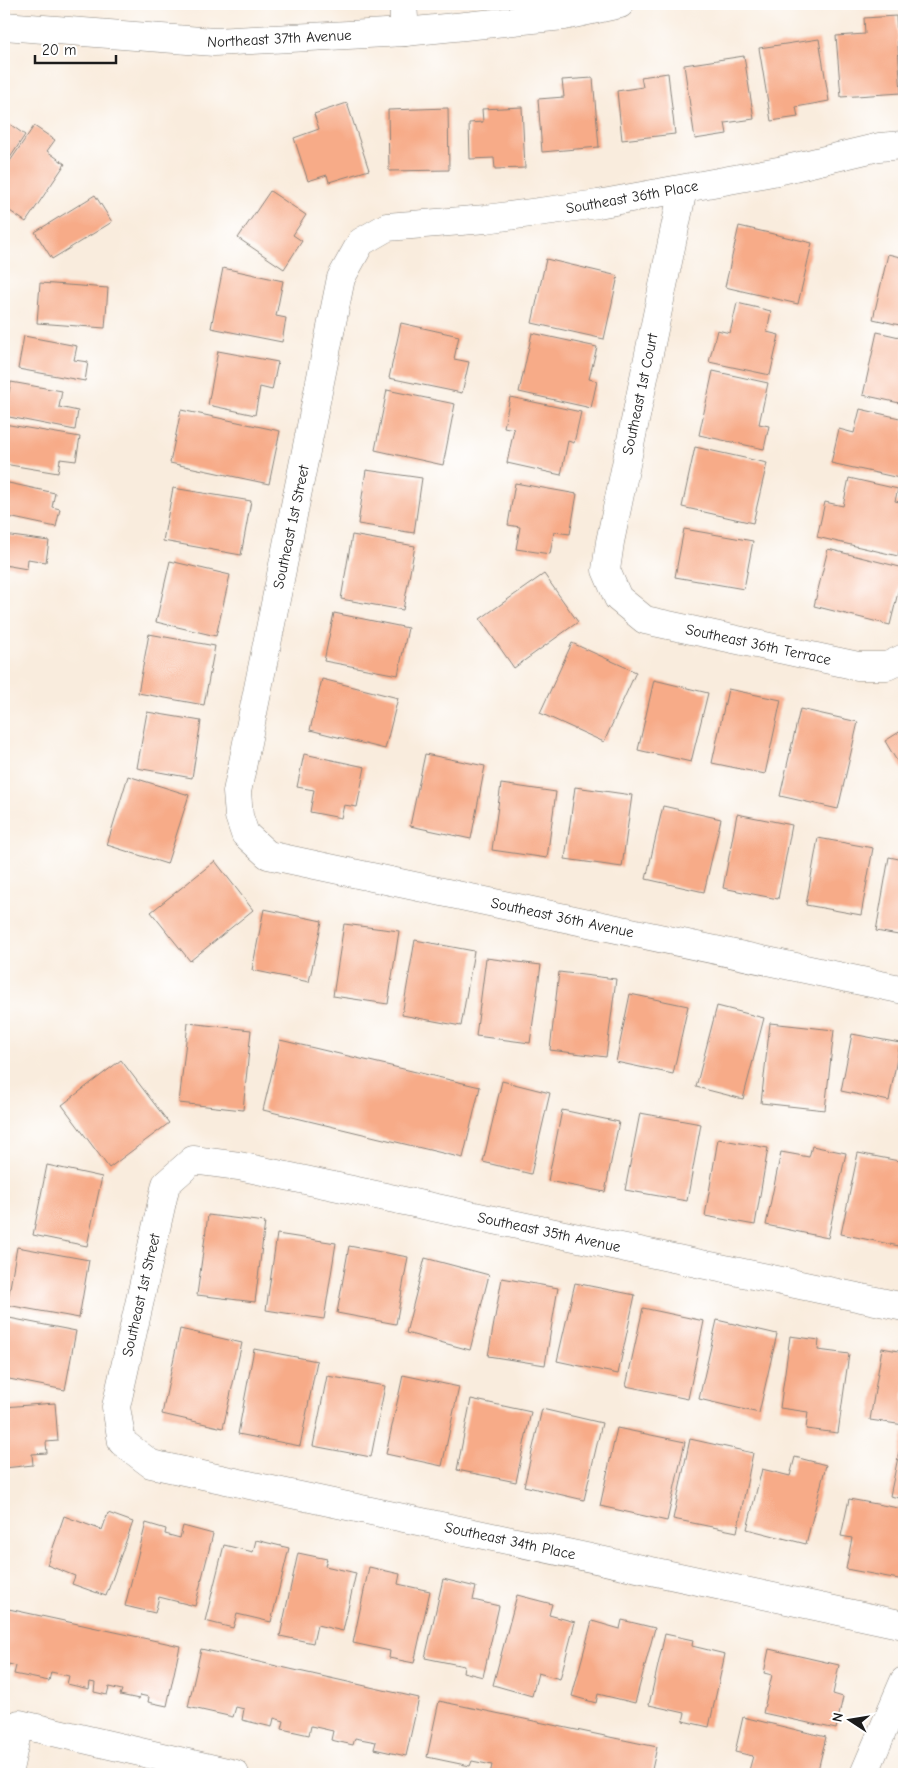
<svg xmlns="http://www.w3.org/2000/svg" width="908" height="1778" font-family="'Comic Neue',sans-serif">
  <rect width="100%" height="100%" fill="#fff"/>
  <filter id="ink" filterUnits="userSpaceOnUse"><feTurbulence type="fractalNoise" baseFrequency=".02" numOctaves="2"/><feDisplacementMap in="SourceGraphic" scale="10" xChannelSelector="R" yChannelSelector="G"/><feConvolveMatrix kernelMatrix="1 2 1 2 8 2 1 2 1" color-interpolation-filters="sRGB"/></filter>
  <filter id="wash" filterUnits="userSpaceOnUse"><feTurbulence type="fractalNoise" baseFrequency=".0096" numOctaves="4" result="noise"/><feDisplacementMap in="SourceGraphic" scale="20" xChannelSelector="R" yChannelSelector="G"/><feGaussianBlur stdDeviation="1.12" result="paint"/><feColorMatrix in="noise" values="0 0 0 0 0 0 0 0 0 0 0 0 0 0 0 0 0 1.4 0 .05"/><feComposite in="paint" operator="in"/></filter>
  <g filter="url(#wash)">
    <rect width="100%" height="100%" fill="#f9ecdd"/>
    <g id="blocks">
      <!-- building -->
      <path fill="#f7ab88" d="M896,16L901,93L841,97L836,36L865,34L864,18Z
        M819,39L829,101L796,107L798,117L771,121L759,48Z
        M744,56L754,119L725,123L727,134L695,139L684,65Z
        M668,73L675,134L622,140L617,91L643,87L641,77Z
        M593,78L599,147L542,152L538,99L564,97L562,80Z
        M347,103L369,170L329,182L327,175L308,181L294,138L319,129L314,114Z
        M522,107L525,168L495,169L494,158L470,159L469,123L483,122L482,109Z
        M448,108L449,170L389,171L388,110Z
        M4,120L25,135L4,167Z
        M34,126L55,140L47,151L65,164L26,222L4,207V170Z
        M270,191L306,215L293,235L302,241L284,269L238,238Z
        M95,195L112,222L52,259L35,232Z
        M739,226L812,243L798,304L725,287Z
        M888,254L904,258V326L873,319Z
        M546,259L618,276L604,339L532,323Z
        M223,268L283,281L276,316L286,318L282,342L211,328Z
        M40,283L108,288L105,328L37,323Z
        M737,303L771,311L767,332L779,335L770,375L709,362L717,330L730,333Z
        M401,323L459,336L454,359L469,362L462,393L389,378Z
        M877,332L904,338V404L863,395Z
        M532,333L597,347L589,379L597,381L591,408L519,392Z
        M24,336L77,346L74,360L88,362L85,381L18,369Z
        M218,351L278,362L272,390L260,387L255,415L208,405Z
        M713,371L768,383L759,424L769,426L764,449L699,435Z
        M11,382L62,391L59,407L78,411L75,430L4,416Z
        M387,390L455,404L443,465L375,450Z
        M510,397L581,412L574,443L568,441L561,475L507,463L514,429L504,427Z
        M860,409L904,419V479L831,463L839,429L854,433Z
        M181,410L280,431L269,484L170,463Z
        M4,424L80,437L76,461L60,459L58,473L4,464Z
        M695,447L767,463L753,523L682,507Z
        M366,470L422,478L414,533L358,524Z
        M849,478L898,489L895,501L904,503V530L898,556L817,537L825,502L843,506Z
        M4,482L55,493L52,507L60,509L56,527L4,516Z
        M515,483L577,494L570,534L554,532L550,554L516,549L520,527L508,525Z
        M173,488L251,501L241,555L163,541Z
        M684,529L753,541L744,589L675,577Z
        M4,535L49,541L46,562L28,559L27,569L4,565Z
        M352,535L415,546L403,610L341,599Z
        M828,549L904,568L890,625L814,606Z
        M170,561L230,575L216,636L156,622Z
        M544,574L578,622L514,668L480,619Z
        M334,613L408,628L398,675L324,661Z
        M149,634L215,646L204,705L138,693Z
        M572,643L636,672L604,742L540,713Z
        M322,679L398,698L385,749L310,730Z
        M654,680L708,693L691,762L638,750Z
        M728,689L781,700L765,774L712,763Z
        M800,709L858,722L838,809L780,796Z
        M147,712L201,721L192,778L137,768Z
        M904,729V773L885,741Z
        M304,754L365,767L357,807L344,805L341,818L310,812L314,790L297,787Z
        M425,754L485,766L471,839L410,826Z
        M128,776L189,795L167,864L107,845Z
        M501,784L556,792L547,858L492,850Z
        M575,787L632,795L622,867L565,859Z
        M663,806L721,819L704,892L646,879Z
        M737,814L792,825L778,899L723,888Z
        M818,838L873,848L861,915L806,905Z
        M889,857L904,860V936L876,931Z
        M215,861L253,910L190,961L151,912Z
        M264,909L322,921L309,982L252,970Z
        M344,924L399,931L388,1004L333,996Z
        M415,940L474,951L461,1026L402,1015Z
        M486,958L541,965L530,1043L476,1036Z
        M559,972L616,979L606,1057L550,1050Z
        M630,994L688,1006L673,1074L616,1062Z
        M717,1006L764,1018L743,1099L696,1087Z
        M188,1023L251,1030L243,1110L179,1103Z
        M770,1023L834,1030L825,1110L761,1103Z
        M852,1034L900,1043L889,1101L841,1091Z
        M280,1040L480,1087L463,1158L263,1110Z
        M121,1060L169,1123L109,1168L62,1105Z
        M502,1081L550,1093L531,1174L483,1162Z
        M562,1110L619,1122L605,1192L548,1181Z
        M640,1113L701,1124L687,1201L625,1190Z
        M718,1139L768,1148L755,1225L705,1216Z
        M812,1146L846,1153L828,1238L766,1225L781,1152L809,1157Z
        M858,1153L904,1162V1219L899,1246L841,1234Z
        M47,1165L102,1177L87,1246L33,1235Z
        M208,1215L265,1222L255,1302L197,1295Z
        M277,1234L336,1243L324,1319L266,1310Z
        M349,1246L408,1257L396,1324L337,1313Z
        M17,1247L89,1260L79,1318L7,1305Z
        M425,1258L489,1275L470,1350L406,1333Z
        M502,1278L558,1288L545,1365L488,1356Z
        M575,1283L635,1295L618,1374L557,1361Z
        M643,1308L704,1321L688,1399L626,1386Z
        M4,1317L76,1331L65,1390L4,1378Z
        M717,1320L777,1334L759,1413L699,1399Z
        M180,1329L242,1343L223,1428L162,1414Z
        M790,1336L819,1340L818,1350L849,1354L838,1433L806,1429L808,1412L780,1408Z
        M882,1348L904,1352V1425L870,1420Z
        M254,1349L317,1361L300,1446L238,1434Z
        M403,1375L459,1387L442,1466L386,1454Z
        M327,1376L385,1386L371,1457L313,1446Z
        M471,1399L531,1412L516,1482L457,1470Z
        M55,1403L58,1441L46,1442L47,1453L32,1454L33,1465L4,1468V1407Z
        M542,1409L602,1423L584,1500L524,1486Z
        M617,1428L685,1442L667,1521L600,1506Z
        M903,1433H904V1499L890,1496Z
        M690,1439L753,1453L737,1532L673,1519Z
        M795,1457L826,1465L806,1544L747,1529L762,1469L790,1476Z
        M849,1499L904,1509V1580L846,1569L852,1538L841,1536Z
        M108,1513L133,1522L106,1596L72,1584L75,1576L47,1565L64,1516L102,1530Z
        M146,1523L166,1529L165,1534L180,1538L183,1526L213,1534L195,1606L159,1597L155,1613L125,1606Z
        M256,1540L289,1548L271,1622L237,1614L233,1628L205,1621L224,1545L253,1552Z
        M298,1553L327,1559L325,1566L356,1573L343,1631L317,1625L313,1643L280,1636Z
        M369,1567L400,1574L398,1584L430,1591L414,1663L389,1658L390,1651L353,1643Z
        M443,1579L476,1587L473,1600L499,1606L483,1677L463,1672L464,1666L425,1658Z
        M517,1595L552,1604L549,1615L575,1622L560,1679L538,1673L532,1696L493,1685Z
        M4,1608L180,1646L167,1706L148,1702L149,1697L140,1695L139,1699L120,1695L122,1690L109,1687L107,1695L94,1692L95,1683L90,1682L89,1689L67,1684L69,1676L51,1672L49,1681L14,1674L16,1666L9,1664L7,1671H4Z
        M622,1620L655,1628L635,1703L598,1694L596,1703L572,1696L592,1621L620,1629Z
        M665,1634L693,1640L692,1646L725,1654L709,1727L683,1721L685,1713L649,1705Z
        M201,1649L419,1698L406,1756L374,1749L376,1742L355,1738L353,1745L331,1740L333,1731L311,1726L309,1735L282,1729L284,1721L274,1718L272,1727L242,1720L244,1709L236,1707L233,1717L188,1707Z
        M769,1649L839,1665L833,1694L843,1697L836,1729L763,1713L772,1675L764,1673Z
        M439,1701L657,1747L651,1774H521L513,1772V1774H490L492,1765L472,1761L470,1766L427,1757Z
        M743,1717L826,1737L817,1774H748L753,1756L735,1752Z"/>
    </g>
  </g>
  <g filter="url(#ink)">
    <use href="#blocks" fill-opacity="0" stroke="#8a847c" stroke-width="1"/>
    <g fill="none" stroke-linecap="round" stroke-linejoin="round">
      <defs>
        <g id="minor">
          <path d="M403,4L405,32"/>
          <path id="s1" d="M4,26L214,42L405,32L564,16L620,4"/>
          <path id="s2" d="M904,145L879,147L778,171L598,204L486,219L387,227L361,242L341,278L237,792L239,816L245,834L268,855L904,990"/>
          <path id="s3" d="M683,189L610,542L606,570L618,598L645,620L858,666H887L904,658"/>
          <path id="s4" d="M904,1307L239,1166L193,1160L166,1184L116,1407L122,1442L151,1464L904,1625"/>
          <path d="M8,1774L19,1724L235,1774"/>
          <path d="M864,1774L904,1681"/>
        </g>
      </defs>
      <!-- minor casing -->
      <use href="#minor" stroke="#8a847c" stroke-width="29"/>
      <!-- minor -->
      <use href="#minor" stroke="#fff" stroke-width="28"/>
    </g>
  </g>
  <g text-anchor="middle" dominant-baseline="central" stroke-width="4.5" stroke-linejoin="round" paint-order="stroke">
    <!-- street labels -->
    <g font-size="15" fill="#1c1c1c" stroke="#fff">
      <text stroke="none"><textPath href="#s1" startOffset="276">Northeast 37th Avenue</textPath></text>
      <text transform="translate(632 197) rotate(-10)">Southeast 36th Place</text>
      <text transform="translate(640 394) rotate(-78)">Southeast 1st Court</text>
      <text transform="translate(291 527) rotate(-78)">Southeast 1st Street</text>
      <text stroke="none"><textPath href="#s3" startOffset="570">Southeast 36th Terrace</textPath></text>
      <text stroke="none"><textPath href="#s2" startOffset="1495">Southeast 36th Avenue</textPath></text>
      <text transform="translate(549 1232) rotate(12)">Southeast 35th Avenue</text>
      <text transform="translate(141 1295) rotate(-77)">Southeast 1st Street</text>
      <text stroke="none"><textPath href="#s4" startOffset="1430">Southeast 34th Place</textPath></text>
    </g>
  </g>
  <!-- margin -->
  <rect width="908" height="1778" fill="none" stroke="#fff" stroke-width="20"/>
  <!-- north arrow -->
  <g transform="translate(850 1720) rotate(282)" stroke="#ffffff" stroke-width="4" paint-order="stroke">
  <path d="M0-4L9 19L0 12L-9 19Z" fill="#1c1c1c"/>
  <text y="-8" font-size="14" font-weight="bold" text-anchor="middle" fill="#1c1c1c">N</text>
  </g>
  <!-- scale -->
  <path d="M35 55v8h81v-8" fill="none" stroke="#1c1c1c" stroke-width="2.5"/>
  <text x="42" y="55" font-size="15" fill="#1c1c1c" stroke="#ffffff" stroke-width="4" paint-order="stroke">20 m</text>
</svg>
